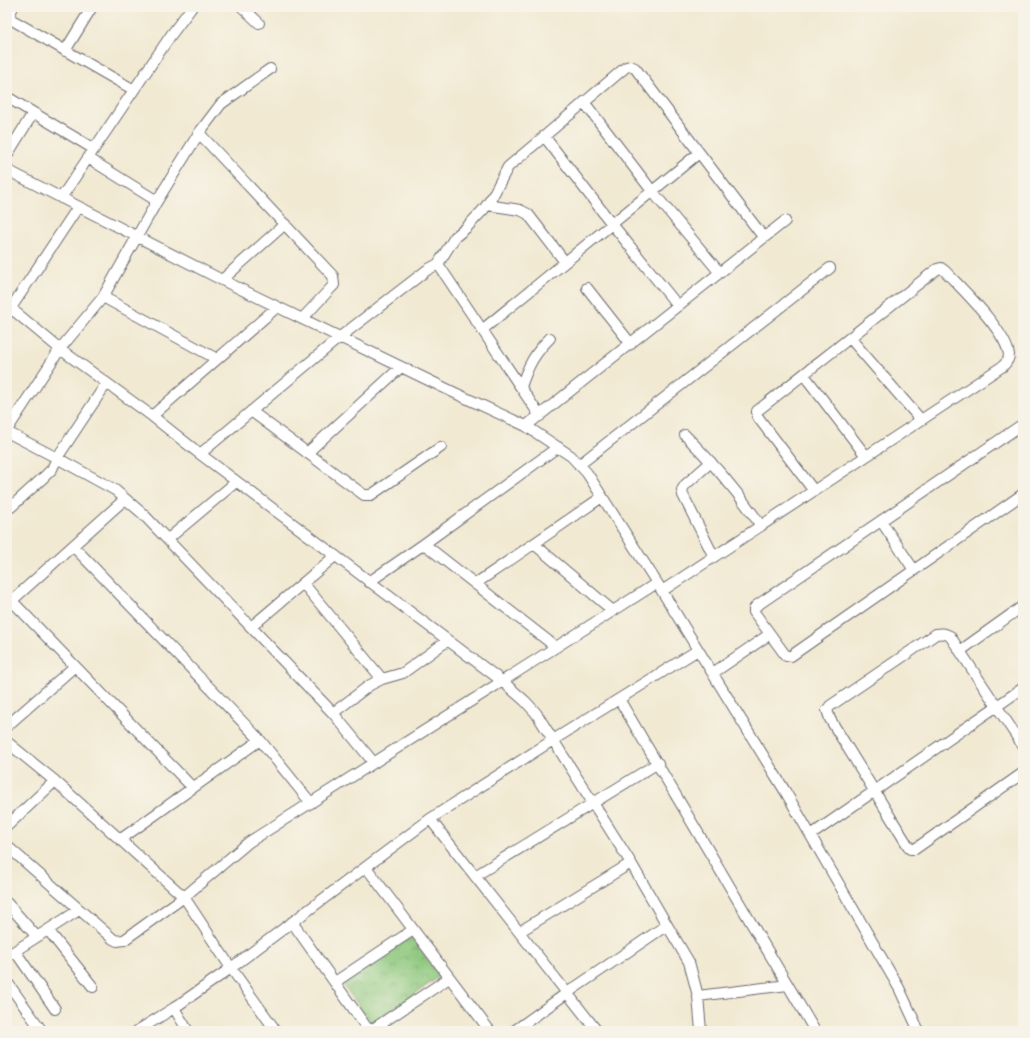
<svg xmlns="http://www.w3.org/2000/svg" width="1030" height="1038" font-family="'Gentium Book Plus',serif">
  <defs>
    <pattern id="park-crowns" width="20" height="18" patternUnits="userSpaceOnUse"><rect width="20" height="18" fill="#8dc87d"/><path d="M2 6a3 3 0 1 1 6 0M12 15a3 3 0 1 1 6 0" fill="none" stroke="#73a268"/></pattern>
  </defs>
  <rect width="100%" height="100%" fill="#f7f3e8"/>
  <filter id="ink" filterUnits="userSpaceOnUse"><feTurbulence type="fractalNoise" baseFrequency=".025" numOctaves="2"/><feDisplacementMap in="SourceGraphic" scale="8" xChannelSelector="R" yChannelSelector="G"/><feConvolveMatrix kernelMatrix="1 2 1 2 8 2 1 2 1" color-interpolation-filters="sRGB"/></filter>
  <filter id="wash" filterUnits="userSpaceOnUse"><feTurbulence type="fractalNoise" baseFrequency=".012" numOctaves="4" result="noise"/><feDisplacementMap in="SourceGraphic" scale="16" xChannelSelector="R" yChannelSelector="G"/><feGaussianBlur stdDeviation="0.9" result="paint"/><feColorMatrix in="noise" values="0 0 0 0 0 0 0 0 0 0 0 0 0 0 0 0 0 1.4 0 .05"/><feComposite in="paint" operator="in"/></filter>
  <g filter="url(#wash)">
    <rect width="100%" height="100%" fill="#f1e9d2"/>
    <!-- park -->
    <path fill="url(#park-crowns)" stroke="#58755c" d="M411,937L440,976L372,1024L342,983Z"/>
  </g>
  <g filter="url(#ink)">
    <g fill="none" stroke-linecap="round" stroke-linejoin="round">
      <defs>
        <path id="minor" d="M242,7L259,23
          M7,17L134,90
          M8,18L13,7
          M65,51L92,7
          M7,97L94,149
          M584,102L652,191L720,273
          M199,133L333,276L334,285L331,288L302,319
          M544,136L612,224L678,306
          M7,155L33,113
          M88,158L157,201
          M7,170L222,280L455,393L526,426L571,456L587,473L657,583L785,791L899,988L919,1031
          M61,198L171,35L192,7
          M487,205L520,210L528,214L565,262
          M222,280L285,224
          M587,288L631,344
          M103,297L217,359
          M7,305L60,349L152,416L200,454L502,681L525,701L536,713L631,863L667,925L567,993L514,1031
          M7,314L78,207
          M482,330L699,153
          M850,338L921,420
          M804,375L866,456
          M521,387C528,366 534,354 550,338
          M251,411L364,495H371L441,447
          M152,416L277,307
          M540,416L438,264L455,237L466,228L484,209L491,199L508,167L626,67L630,66L635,68L764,238
          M526,426L785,221
          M7,430L60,349L103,297L157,201L199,133L221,104L270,69
          M7,432L57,458L115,490L143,514L333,713L374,763
          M685,435C714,464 739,493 761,526
          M307,453L401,367
          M200,454L340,337L427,270L438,264
          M711,462L685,485L682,490L683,495L714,557
          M579,465L830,268
          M11,507L44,477L52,469L57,458L106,384
          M881,521L914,570
          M168,539L236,482
          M424,544L556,647
          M534,544L613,611
          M73,546L260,740L311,803
          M369,582L424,544L558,447
          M303,583L382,679
          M475,584L602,497
          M662,591C776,516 889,441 1003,366C1006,363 1009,360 1009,355C1006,331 962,289 945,271L941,268L937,269L757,411V416L814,491
          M12,601L193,788
          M8,604L125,499
          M251,627L335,556
          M770,634L786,656H791L1023,494
          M960,651L1023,606
          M713,673L770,634L754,612V609L756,606L1023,424
          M619,699L815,1031
          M333,713L370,685L382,679L403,673L447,641
          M7,726L75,666
          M7,742L55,781L184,897L124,940L117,941L113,939L7,846
          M1023,746L950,636C944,633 942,633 936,634L830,706L827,710L830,719L910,849H915L1023,773
          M430,819L597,1031
          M7,826L55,781
          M811,835L1023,688
          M121,839L260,740
          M366,867L490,1031
          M475,876L658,763
          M7,903L37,937
          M292,922L369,1031
          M667,925L689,962L698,996L701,1031
          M48,930L93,987
          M519,932L631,863
          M15,951L55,1009
          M7,956L79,910
          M7,982L42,1031
          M335,982L413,930
          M698,996L788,985
          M174,1008L188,1031
          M137,1031L174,1008L231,968L430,819L553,740L698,650
          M276,1031L231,968L184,897L249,842L657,583
          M370,1031L449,978"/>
      </defs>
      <!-- minor casing -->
      <use href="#minor" stroke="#6a6870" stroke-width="12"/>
      <!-- minor -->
      <use href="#minor" stroke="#fff" stroke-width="10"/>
    </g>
  </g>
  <!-- margin -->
  <rect width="1030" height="1038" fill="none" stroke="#f7f3e8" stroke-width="24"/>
</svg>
